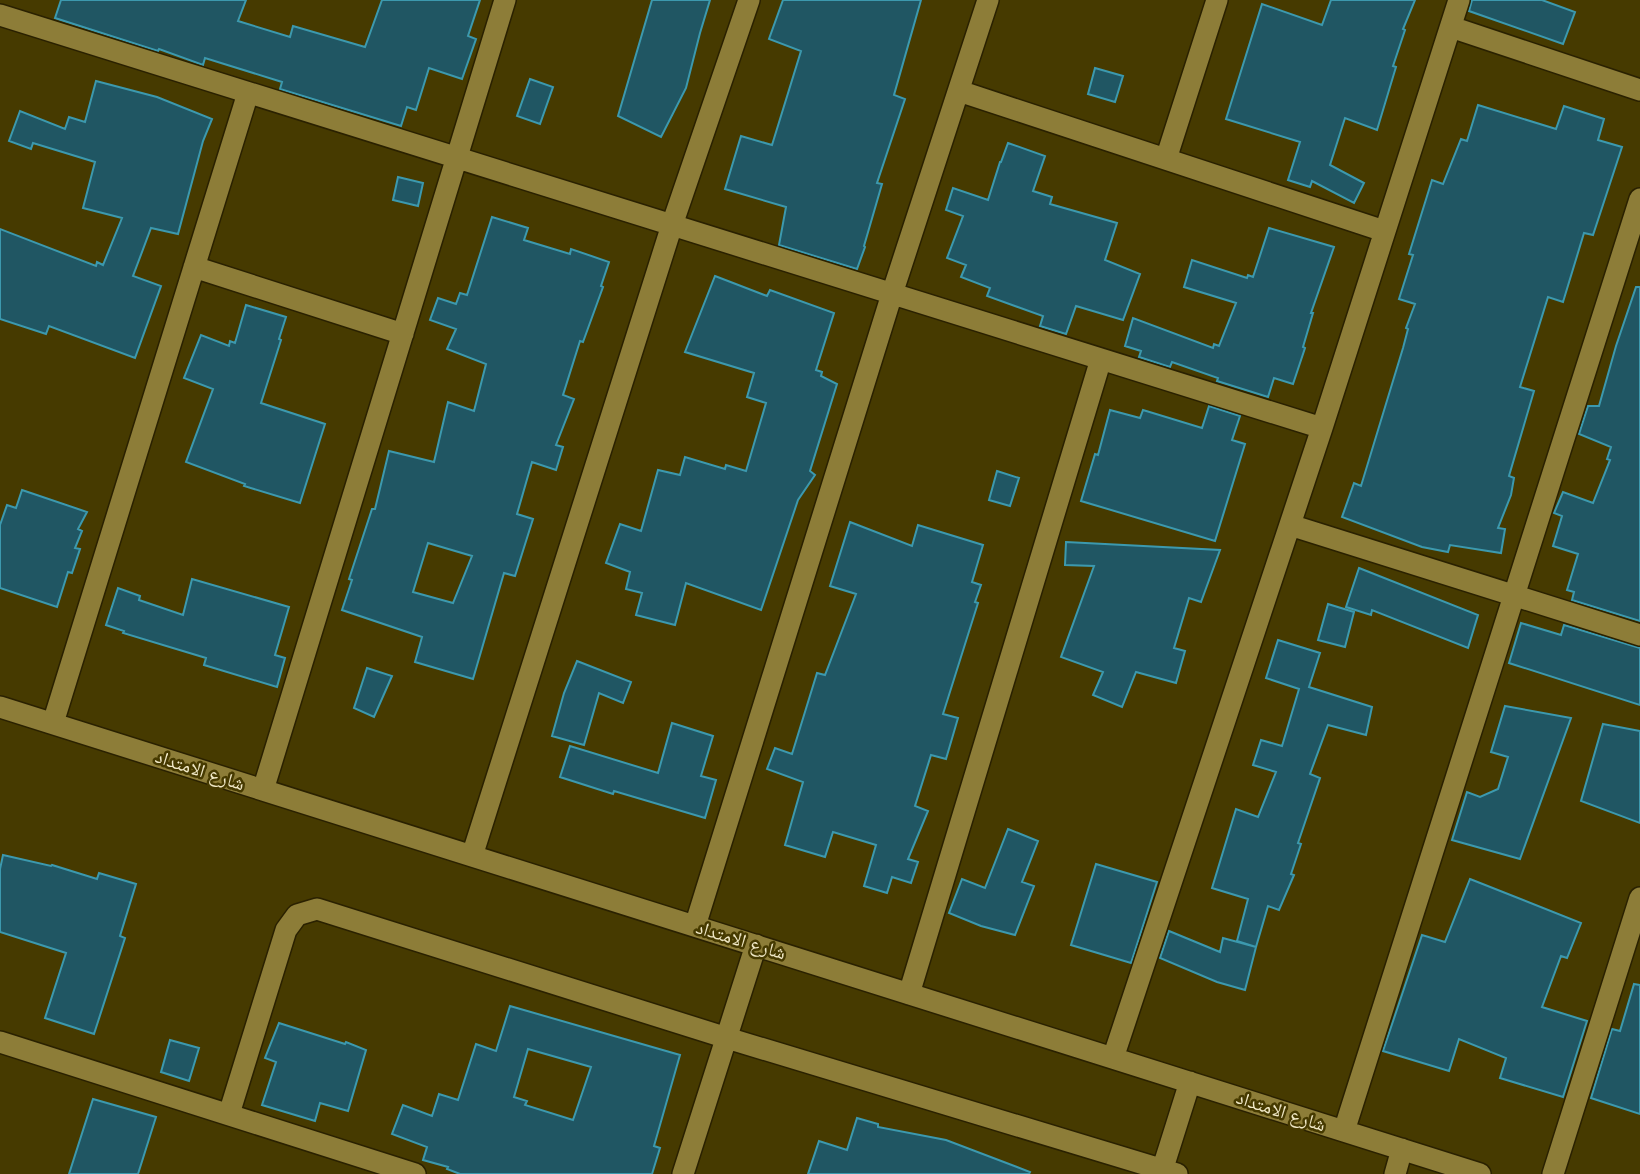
<svg xmlns="http://www.w3.org/2000/svg" width="1640" height="1174" font-family="Inter,'Noto Naskh Arabic',sans-serif">
  <rect width="100%" height="100%" fill="#463a00"/>
  <!-- building -->
  <path fill="#205663" stroke="#3c99ae" stroke-width="2" fill-rule="evenodd" d="M61,0H246L238,21L290,37L293,26L365,47L382,0H480L468,36L476,39L462,79L429,68L416,110L407,107L401,126L280,89L282,82L205,58L203,65L159,49L158,51L55,18Z
    M652,0H710L700,33L686,88L661,137L618,116Z
    M783,0H921L894,95L905,99L877,183L882,184L864,246L865,247L857,269L779,245L786,207L725,189L741,136L772,145L801,51L769,39Z
    M1331,0H1415L1403,29L1405,30L1393,66L1396,67L1377,130L1345,118L1330,165L1364,183L1354,203L1312,181L1310,187L1288,180L1300,142L1226,119L1262,4L1322,25Z
    M1472,0H1542L1575,12L1563,44L1469,11Z
    M1095,68L1123,76L1115,102L1088,94Z
    M530,79L553,87L540,124L517,116Z
    M96,81L157,97L212,119L203,141L178,234L151,228L133,276L161,286L135,358L49,326L46,334L0,319V229L96,266L97,262L103,265L122,218L83,208L95,162L33,143L31,149L9,141L20,111L65,129L69,117L85,122Z
    M1478,105L1556,129L1564,106L1604,119L1598,140L1622,147L1593,235L1584,233L1563,302L1548,297L1520,387L1534,391L1509,476L1514,478L1511,495L1498,528L1505,529L1501,553L1450,545L1448,552L1422,547L1342,517L1354,483L1361,486L1403,348L1408,329L1406,328L1415,304L1399,299L1413,255L1409,254L1432,180L1443,184L1461,139L1467,141Z
    M1008,143L1045,156L1033,191L1052,197L1050,204L1117,223L1105,260L1140,274L1123,320L1076,306L1066,334L1040,326L1043,316L987,296L990,288L961,277L966,265L947,258L963,216L946,210L953,188L988,200L1000,162H1001Z
    M398,177L423,183L418,206L393,200Z
    M492,217L528,228L524,240L570,254L571,249L609,262L601,286L603,287L583,342L580,341L563,395L574,399L556,445L563,447L556,470L532,462L517,514L533,519L515,576L504,573L473,679L415,662L422,637L342,610L352,580L349,579L372,509H375L389,451L434,462L448,402L474,411L486,364L447,349L456,329L430,320L438,298L456,304L460,293L467,295ZM428,543L472,556L453,603L413,592Z
    M1269,228L1334,247L1311,313H1313L1303,347L1305,348L1293,384L1274,378L1268,397L1217,381L1218,378L1172,362L1170,367L1139,357L1141,351L1125,346L1133,318L1213,348L1214,344L1219,346L1236,303L1184,287L1192,260L1247,278L1248,275L1253,277Z
    M715,276L767,296L770,290L834,313L816,370L822,372L821,376L837,384L810,471L815,475L798,500L761,610L686,583L675,625L636,615L642,593L626,589L630,572L606,563L620,524L641,531L658,470L680,475L685,457L725,469L726,465L746,471L766,403L747,397L754,373L685,352Z
    M1636,287H1640V621L1572,600L1574,592L1567,590L1578,554L1553,546L1562,516L1554,513L1563,492L1593,503L1610,460L1607,459L1611,447L1579,434L1588,406H1599L1616,346Z
    M246,305L286,317L279,339L281,340L261,403L325,424L300,503L244,486L245,484L186,462L213,389L184,378L201,335L229,346L230,341L235,343Z
    M1209,406L1240,416L1232,440L1245,444L1215,541L1081,501L1095,454L1098,455L1110,410L1140,418L1143,410L1202,428Z
    M997,471L1019,478L1010,506L989,500Z
    M22,490L87,512L78,529L82,531L75,548L80,549L72,573L68,572L57,607L0,588V525L7,505L16,508Z
    M850,522L912,546L918,525L983,545L972,582L981,585L975,602L978,603L943,714L958,718L946,759L931,755L915,806L928,811L908,859L918,862L911,883L892,877L887,893L864,886L876,845L833,832L825,857L785,845L803,782L767,769L775,748L792,754L817,673L825,675L856,594L830,586Z
    M1066,542L1220,550L1201,602L1189,598L1174,648L1185,651L1176,683L1136,672L1122,707L1093,695L1103,672L1061,657L1094,566L1065,565Z
    M1359,568L1478,615L1468,648L1372,610L1371,615L1346,607Z
    M192,579L289,607L275,655L285,658L277,687L204,665L206,658L123,633L124,631L106,625L118,588L140,596L139,600L183,615Z
    M1328,604L1354,612L1345,647L1318,640Z
    M1521,623L1561,635L1564,625L1640,648V705L1509,663Z
    M1278,640L1320,653L1309,687L1372,707L1366,735L1328,725L1310,774L1320,778L1298,843L1301,844L1291,874L1294,875L1279,910L1268,906L1256,947L1237,941L1248,899L1212,888L1236,809L1258,817L1276,772L1253,765L1261,740L1282,746L1299,689L1266,678Z
    M577,661L631,682L623,703L599,693L584,745L552,736L564,693Z
    M367,668L392,676L374,717L354,708Z
    M1505,706L1571,718L1520,859L1452,840L1467,792L1480,797L1498,789L1508,757L1491,752Z
    M672,723L713,736L701,776L716,780L705,818L614,791L613,794L560,777L570,746L658,773Z
    M1603,724L1640,731V823L1581,801Z
    M1008,829L1038,841L1022,882L1034,886L1015,935L981,926L949,913L962,879L985,888Z
    M3,855L51,866L52,865L97,879L99,873L136,884L120,936L125,938L94,1034L45,1018L66,953L0,932V869Z
    M1096,864L1157,882L1131,963L1071,945Z
    M1470,879L1581,923L1567,958L1561,956L1542,1007L1587,1021L1563,1097L1500,1078L1506,1058L1459,1039L1449,1071L1383,1051L1422,935L1445,942Z
    M1169,931L1220,952L1223,938L1256,947L1245,990L1217,982L1160,958Z
    M1634,984L1640,985V1114L1591,1098L1612,1029L1620,1031Z
    M510,1006L680,1055L654,1146L660,1148L652,1174H460L447,1169L448,1167L423,1160L427,1147L392,1134L403,1105L432,1116L439,1094L458,1100L476,1044L496,1051ZM528,1049L591,1067L573,1120L525,1105L527,1101L514,1097Z
    M279,1023L345,1044L346,1042L366,1050L348,1111L320,1103L315,1121L262,1105L276,1062L265,1058Z
    M170,1040L199,1048L189,1081L161,1072Z
    M93,1099L156,1117L138,1174H69Z
    M857,1118L878,1124V1127L946,1140L1030,1172L1029,1174H808L819,1141L847,1150Z"/>
  <g fill="none" stroke-linecap="round" stroke-linejoin="round">
    <defs>
      <path id="minor" d="M0,15L1322,428
        M1451,27L1640,90
        M959,91L1384,231
        M1166,159L1217,0
        M194,267L403,334
        M1290,525L1640,635
        M0,707L1480,1174
        M53,723L248,93
        M263,790L505,0
        M472,856L672,225L749,0
        M695,926L892,294L988,0
        M909,994L1101,359
        M0,1042L415,1174
        M1113,1058L1322,428L1459,0
        M229,1114L286,930L297,915L317,909L727,1038L1177,1174
        M1344,1131L1640,199
        M683,1174L756,945
        M1161,1174L1190,1082
        M1395,1174L1402,1149
        M1553,1174L1640,898"/>
    </defs>
    <!-- minor casing -->
    <use href="#minor" stroke="#2a2100" stroke-width="24"/>
    <!-- minor -->
    <use href="#minor" stroke="#8d7d38" stroke-width="21"/>
  </g>
  <g text-anchor="middle" dominant-baseline="central" stroke-width="5" stroke-linejoin="round" paint-order="stroke">
    <!-- street labels -->
    <g font-size="19" fill="#f0e8c6" stroke="#463a00">
      <text transform="translate(200 770) rotate(18)">شارع الامتداد</text>
      <text transform="translate(741 940) rotate(17)">شارع الامتداد</text>
      <text transform="translate(1281 1111) rotate(18)">شارع الامتداد</text>
    </g>
  </g>
</svg>
